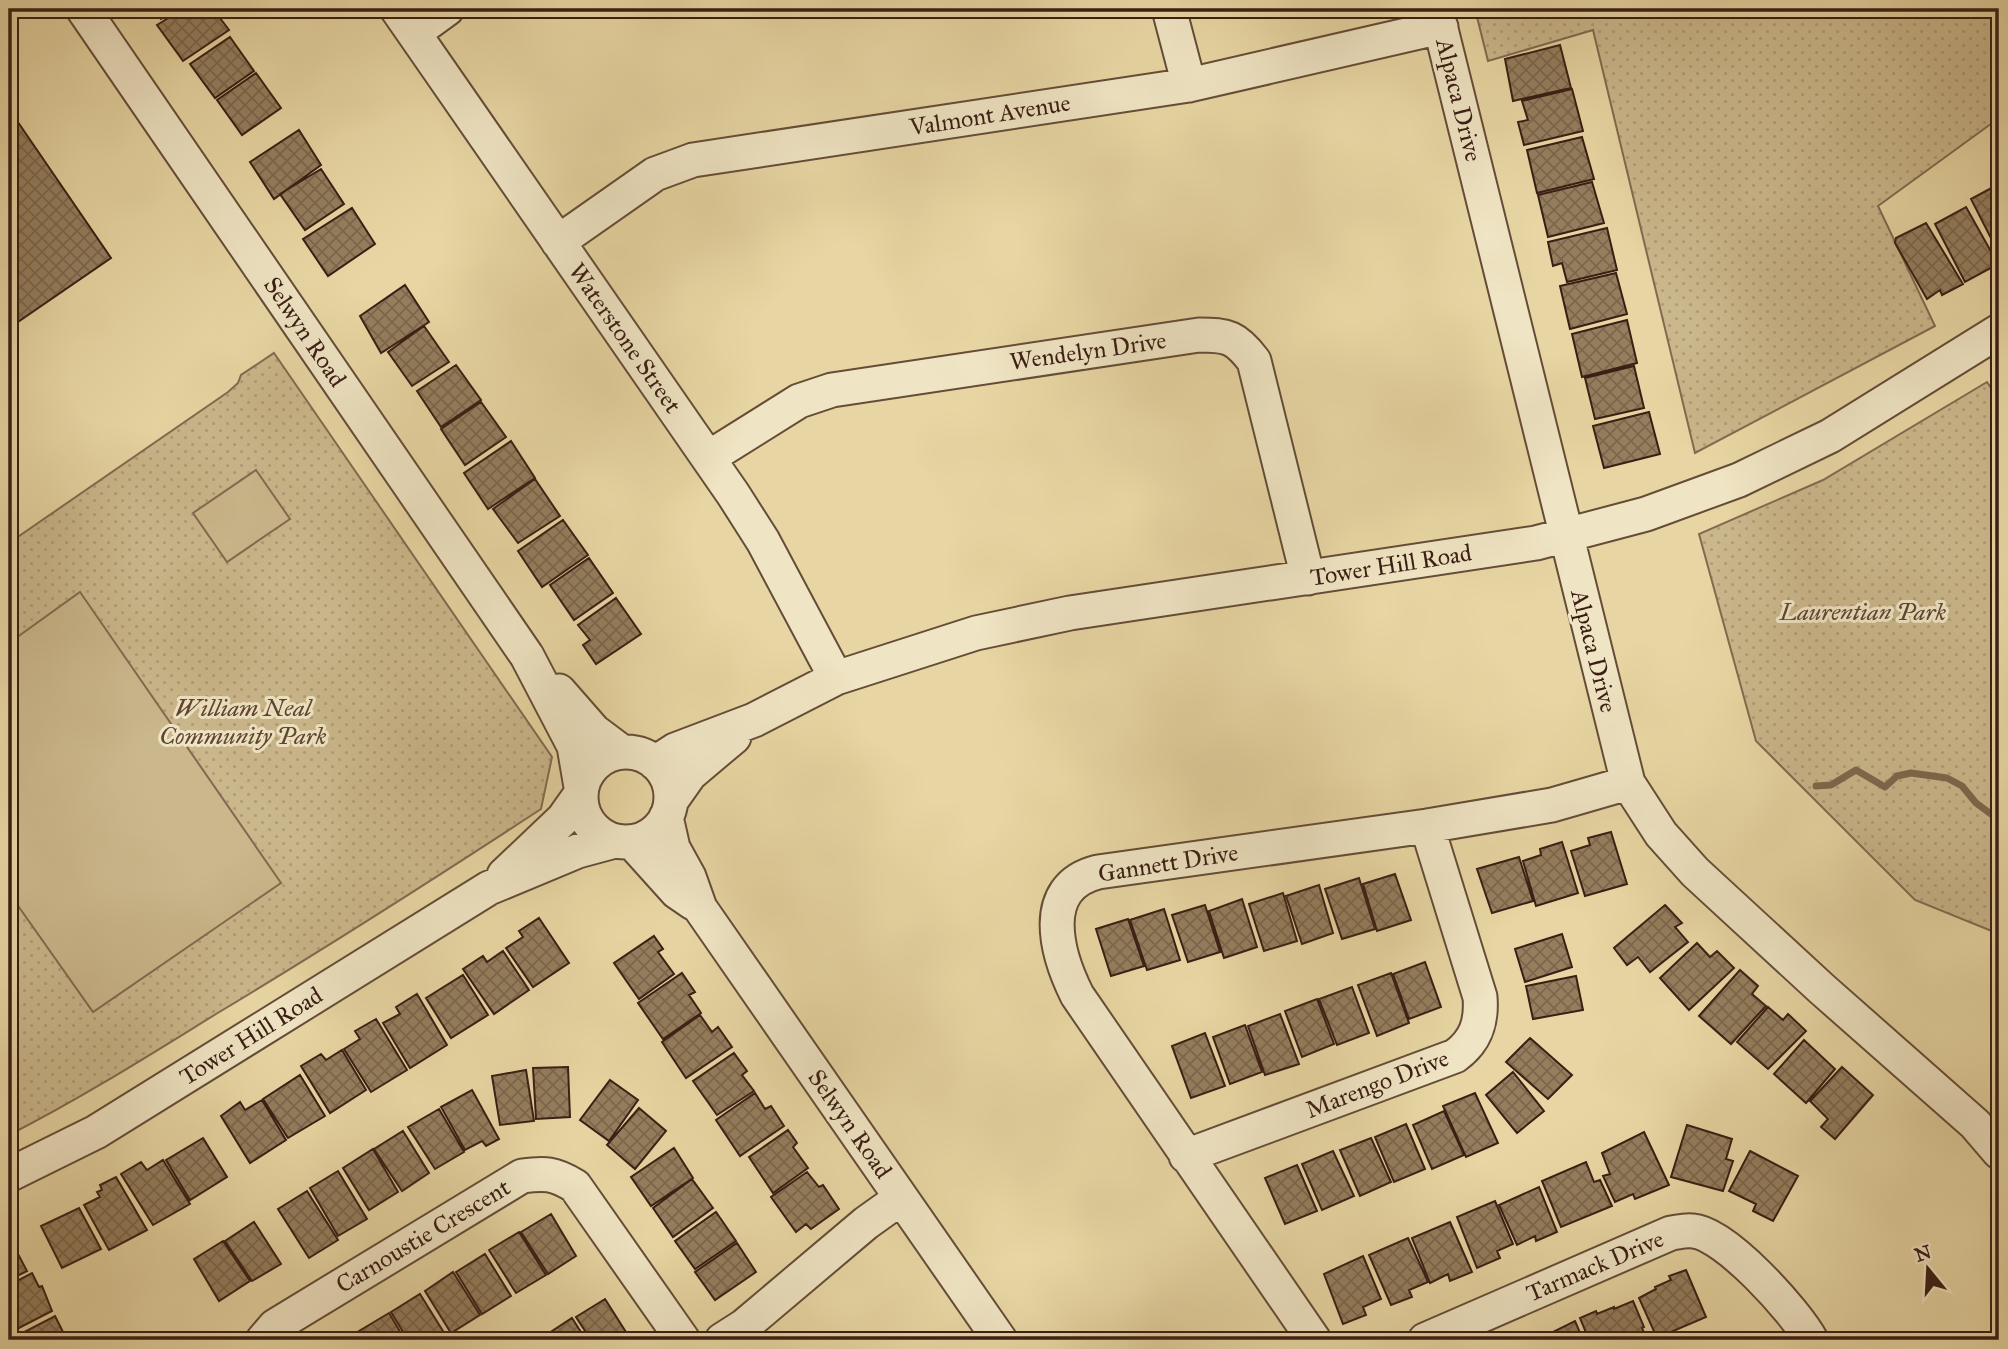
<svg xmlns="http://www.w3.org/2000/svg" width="2008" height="1349" font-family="'IM FELL Great Primer',serif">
  <defs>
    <pattern id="park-dots" width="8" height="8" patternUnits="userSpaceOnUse" patternTransform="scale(1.75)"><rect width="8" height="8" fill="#cab78b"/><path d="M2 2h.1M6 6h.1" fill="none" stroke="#ae9d77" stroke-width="1.8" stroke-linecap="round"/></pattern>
    <pattern id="building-cross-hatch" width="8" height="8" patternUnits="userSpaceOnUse" patternTransform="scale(1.75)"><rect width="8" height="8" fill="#947e5e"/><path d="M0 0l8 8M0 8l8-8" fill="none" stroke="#7a674c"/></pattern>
  </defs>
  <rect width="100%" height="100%" fill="#e7d6a3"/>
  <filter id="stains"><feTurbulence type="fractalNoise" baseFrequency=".00286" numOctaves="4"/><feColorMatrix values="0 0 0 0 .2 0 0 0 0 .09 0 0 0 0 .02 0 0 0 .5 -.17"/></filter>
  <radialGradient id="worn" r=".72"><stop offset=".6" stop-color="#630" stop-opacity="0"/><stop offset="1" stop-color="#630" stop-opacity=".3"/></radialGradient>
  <!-- park -->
  <path fill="url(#park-dots)" stroke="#826a50" stroke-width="2" d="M1475,9H1999V118L1878,206L1935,326L1695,453L1593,30L1488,61Z
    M274,353L552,757L541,809C434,879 326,948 216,1014C148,1056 80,1099 9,1135V543L228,392L238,383L241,375Z
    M1987,382L1999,400V934L1915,900L1756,741L1699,534L1823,480Z"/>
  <!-- pitch -->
  <path fill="#cab78b" stroke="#826a50" stroke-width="2" d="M256,470L290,519L227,562L193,513Z
    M80,592L281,883L93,1012L9,893V643Z"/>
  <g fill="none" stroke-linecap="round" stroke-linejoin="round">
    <!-- stream -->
    <path stroke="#7e674c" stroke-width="7" d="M1816,786L1831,785L1856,770L1885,787L1897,776L1911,773L1947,778L1962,786L1976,803L1999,820"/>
  </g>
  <!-- building -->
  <path fill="url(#building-cross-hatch)" stroke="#3a1e14" stroke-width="2" d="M154,9H177L161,19Z
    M183,9H213L229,30L183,61L157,25Z
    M230,37L254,71L215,98L190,64Z
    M1560,45L1571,88L1513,101L1505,59Z
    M256,73L281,108L242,135L217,100Z
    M1572,89L1583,131L1524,145L1518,122L1528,120L1522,101Z
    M11,112L111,258L9,328V114Z
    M299,130L321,165L274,199L250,162Z
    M1582,137L1594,179L1537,193L1527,150Z
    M321,169L344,204L305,230L280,194Z
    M1592,182L1604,223L1548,237L1538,195Z
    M1999,184V243L1994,244L1971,199Z
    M1966,207L1998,264L1965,282L1935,224Z
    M352,208L375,244L328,276L303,239Z
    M1926,223L1963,284L1942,295L1940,290L1927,299L1895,243L1896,238Z
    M1607,228L1617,270L1567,282L1562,263L1553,266L1548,242Z
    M1616,273L1627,314L1570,329L1560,286Z
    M405,285L429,322L381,353L360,316Z
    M1627,320L1637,363L1582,377L1572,334Z
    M424,326L449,362L412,386L388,352Z
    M456,365L481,400L441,427L417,391Z
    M1634,366L1644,408L1595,419L1585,378Z
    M481,402L506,437L465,465L441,429Z
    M1649,412L1660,454L1604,468L1593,426Z
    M511,441L535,478L488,509L464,473Z
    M535,479L560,516L518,543L493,509Z
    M563,520L588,555L542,587L518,551Z
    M589,558L613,593L574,620L550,585Z
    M616,598L641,634L596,664L583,645L590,640L578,625Z
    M1611,832L1627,884L1585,896L1571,851L1590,845L1588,838Z
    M1562,842L1578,893L1536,906L1523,861L1541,855L1540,849Z
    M1519,857L1533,901L1492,913L1477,869Z
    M1395,874L1411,920L1377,931L1363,884Z
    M1359,878L1375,929L1342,939L1325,889Z
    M1319,885L1333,933L1302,944L1286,896Z
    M1283,893L1297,941L1264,951L1249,904Z
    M1242,899L1257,947L1224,958L1209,911Z
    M1205,905L1220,952L1188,962L1172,915Z
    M1665,905L1682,923L1675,927L1688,942L1650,972L1638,957L1627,965L1614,948Z
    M1164,909L1180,960L1147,970L1130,920Z
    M539,918L569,963L533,987L506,948L523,937L519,931Z
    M1128,919L1144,966L1111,976L1096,929Z
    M1562,934L1572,967L1525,982L1515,949Z
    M654,936L663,949L658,952L674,974L639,999L614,963Z
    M1697,943L1710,957L1717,951L1734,968L1689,1010L1660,978Z
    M503,951L529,990L494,1014L463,969L483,956L487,962Z
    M1425,962L1441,1007L1409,1019L1393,974Z
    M1740,970L1758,986L1752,994L1766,1006L1731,1044L1699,1016Z
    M682,973L695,992L689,995L701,1013L663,1039L638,1003Z
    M1391,973L1409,1023L1377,1036L1358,985Z
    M463,975L488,1015L451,1038L426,998Z
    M1576,976L1583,1010L1533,1019L1526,986Z
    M1352,987L1369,1033L1337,1045L1319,999Z
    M417,994L447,1045L410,1068L383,1023L400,1014L396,1007Z
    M1317,999L1334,1044L1302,1057L1285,1011Z
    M1768,1007L1783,1020L1788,1014L1806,1031L1768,1069L1737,1042Z
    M1280,1014L1299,1064L1265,1075L1248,1026Z
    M700,1015L712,1032L718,1027L732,1047L686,1078L662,1042Z
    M376,1019L407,1070L371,1092L344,1049L360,1039L355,1031Z
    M1245,1025L1262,1072L1230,1084L1213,1037Z
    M1205,1033L1225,1086L1191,1098L1172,1046Z
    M1530,1038L1572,1075L1548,1099L1506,1062Z
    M1804,1040L1835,1069L1806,1103L1774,1074Z
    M342,1050L366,1090L330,1113L301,1066L321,1054L326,1060Z
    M734,1053L747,1071L742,1075L754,1091L717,1115L693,1081Z
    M568,1067L570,1117L536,1119L533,1068Z
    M1842,1067L1873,1095L1835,1139L1821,1127L1828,1119L1810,1101Z
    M526,1070L534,1121L500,1125L492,1076Z
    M1513,1072L1544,1111L1517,1133L1486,1095Z
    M300,1075L325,1116L288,1138L263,1099Z
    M610,1080L638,1100L609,1141L580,1120Z
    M472,1090L499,1139L486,1146L482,1141L465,1150L441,1107Z
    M755,1093L765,1109L771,1106L784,1126L740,1156L716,1120Z
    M1475,1093L1498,1143L1466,1157L1443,1106Z
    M262,1100L286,1140L250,1163L221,1116L240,1102L245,1110Z
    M639,1108L666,1131L635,1169L607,1145Z
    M439,1109L464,1152L435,1169L408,1127Z
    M1444,1111L1464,1155L1432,1169L1413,1125Z
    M1406,1124L1425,1169L1394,1182L1375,1137Z
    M1687,1125L1732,1139L1726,1159L1733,1161L1723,1191L1671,1177Z
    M788,1130L797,1143L793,1147L808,1168L773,1193L749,1157Z
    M403,1131L429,1173L402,1191L374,1149Z
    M1644,1132L1669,1185L1635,1199L1633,1194L1615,1202L1603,1176L1610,1174L1602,1153Z
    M203,1138L227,1177L190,1200L166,1160Z
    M1371,1138L1391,1182L1360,1196L1340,1150Z
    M674,1148L693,1178L651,1206L631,1177Z
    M373,1149L398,1192L369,1210L343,1168Z
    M1333,1151L1354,1196L1322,1210L1302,1164Z
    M1750,1151L1798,1176L1773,1221L1753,1211L1756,1204L1729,1191Z
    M163,1160L190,1204L153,1225L121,1174L141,1162L147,1170Z
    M1586,1162L1594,1182L1600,1180L1612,1206L1561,1227L1542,1181Z
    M1297,1165L1317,1211L1285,1224L1265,1178Z
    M338,1171L367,1219L338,1236L310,1188Z
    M807,1172L819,1187L823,1185L839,1209L811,1229L806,1224L796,1232L771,1197Z
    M116,1177L147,1230L109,1250L84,1205L100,1197L97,1192L102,1190L100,1185Z
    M692,1179L713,1208L673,1237L653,1208Z
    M1539,1187L1557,1232L1536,1241L1535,1236L1517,1245L1499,1205Z
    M307,1191L338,1240L309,1258L278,1209Z
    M1495,1201L1513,1244L1497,1251L1500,1258L1477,1268L1457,1217Z
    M79,1208L101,1249L62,1268L41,1226Z
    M716,1212L736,1241L695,1269L675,1241Z
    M551,1214L576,1256L548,1274L521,1232Z
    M254,1222L281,1264L252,1281L225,1241Z
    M1450,1222L1472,1272L1450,1281L1448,1274L1430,1283L1412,1238Z
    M519,1232L546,1275L516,1293L489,1250Z
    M9,1237L27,1271L9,1280Z
    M1408,1238L1428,1282L1409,1290L1412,1297L1391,1305L1369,1255Z
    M223,1241L250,1281L219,1301L194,1259Z
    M737,1243L756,1272L715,1300L695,1272Z
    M485,1254L511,1296L482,1314L456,1272Z
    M1363,1256L1381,1299L1363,1307L1366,1315L1343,1324L1324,1274Z
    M1686,1270L1706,1317L1657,1338L1639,1298L1656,1289L1655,1287L1671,1280L1669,1276Z
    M453,1272L480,1315L451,1333L425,1291Z
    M32,1273L39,1287L42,1286L52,1311L9,1333V1285Z
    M420,1294L446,1336L439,1340H408L391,1312Z
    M605,1299L631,1340H591L576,1317Z
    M1633,1301L1644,1327L1642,1328L1647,1340H1589L1580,1318L1596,1311L1597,1314L1614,1307V1309Z
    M389,1313L405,1340H365L359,1331Z
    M55,1316L67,1340H9Z
    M572,1318L586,1340H545L543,1337Z
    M1575,1321L1583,1340H1545L1543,1337Z"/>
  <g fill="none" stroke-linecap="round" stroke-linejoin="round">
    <defs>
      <path id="minor" d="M83,9L527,656L574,746L581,787
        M397,9L733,494L763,541L836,678
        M1169,9L1189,85
        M1436,9L1628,783L1661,834L1695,872L1822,989L1975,1124L1999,1152
        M414,33L447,9
        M558,242L655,174L693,160L1189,85L1441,27
        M708,458L799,401L832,390L1199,335C1228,335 1236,337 1254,361L1308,578
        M559,691L594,731L622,752
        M581 797a45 45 0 1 1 90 0a45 45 0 1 1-90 0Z
        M655,763L675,750L754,720L836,678L976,633L1070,613L1536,543L1646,514L1739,480L1830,436L1999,331
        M671,801L690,774L734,737
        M666,817L673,848L689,877L700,908L1000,1340
        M632,842L677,892L693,903
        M504,875L563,819L580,795
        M1186,1156L1455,1056C1476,1041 1482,1022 1480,997L1427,826
        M9,1175L96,1132L489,888L578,851L615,841
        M263,1340L275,1326L522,1176C545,1173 554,1173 575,1186L683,1340
        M722,1340L744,1326L866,1223L901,1198
        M1314,1340L1077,995C1057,955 1037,887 1098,872L1427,826L1552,805L1628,783
        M1425,1340L1671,1233C1678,1232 1686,1230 1693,1231C1725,1233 1796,1312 1811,1340"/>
    </defs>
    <!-- minor casing -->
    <use href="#minor" stroke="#654c38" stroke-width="37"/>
    <!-- minor -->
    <use href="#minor" stroke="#efe4c3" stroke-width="33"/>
  </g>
  <g text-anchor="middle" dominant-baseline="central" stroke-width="6" stroke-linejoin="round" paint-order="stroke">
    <!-- street labels -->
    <g font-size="24" fill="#3a1e14" stroke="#efe4c3">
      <text transform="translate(1459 100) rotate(76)">Alpaca Drive</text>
      <text transform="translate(990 115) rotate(-9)">Valmont Avenue</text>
      <text transform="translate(305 332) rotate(56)">Selwyn Road</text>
      <text transform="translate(625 338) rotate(55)">Waterstone Street</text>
      <text transform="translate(1088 351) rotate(-8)">Wendelyn Drive</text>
      <text transform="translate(1391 565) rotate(-9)">Tower Hill Road</text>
      <text transform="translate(1594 651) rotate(76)">Alpaca Drive</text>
      <text transform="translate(1168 863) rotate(-9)">Gannett Drive</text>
      <text transform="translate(251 1036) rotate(-32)">Tower Hill Road</text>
      <text transform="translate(1377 1084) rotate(-21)">Marengo Drive</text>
      <text transform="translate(850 1124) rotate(55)">Selwyn Road</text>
      <text transform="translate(423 1236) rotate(-31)">Carnoustie Crescent</text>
      <text transform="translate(1595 1266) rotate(-23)">Tarmack Drive</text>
    </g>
    <!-- park labels -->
    <g font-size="24" font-style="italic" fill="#5e4432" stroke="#efe4c3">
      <text x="1863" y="612">Laurentian Park</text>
      <text x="243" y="708">William Neal<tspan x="243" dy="28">Community Park</tspan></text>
    </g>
  </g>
  <!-- margin -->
  <rect width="2008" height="1349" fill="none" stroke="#e7d6a3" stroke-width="35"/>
  <rect x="10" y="10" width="1987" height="1328" fill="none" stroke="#3a1e14" stroke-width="3.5"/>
  <rect x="18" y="18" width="1973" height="1314" fill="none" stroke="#3a1e14" stroke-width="2"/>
  <!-- north arrow -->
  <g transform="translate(1928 1269) rotate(342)" stroke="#efe4c3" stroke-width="5" paint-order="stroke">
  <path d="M0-5L12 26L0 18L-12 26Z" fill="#3a1e14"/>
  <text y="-10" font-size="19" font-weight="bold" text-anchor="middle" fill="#3a1e14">N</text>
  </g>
  <rect width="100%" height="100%" filter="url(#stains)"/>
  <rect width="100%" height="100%" fill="url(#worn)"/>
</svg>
